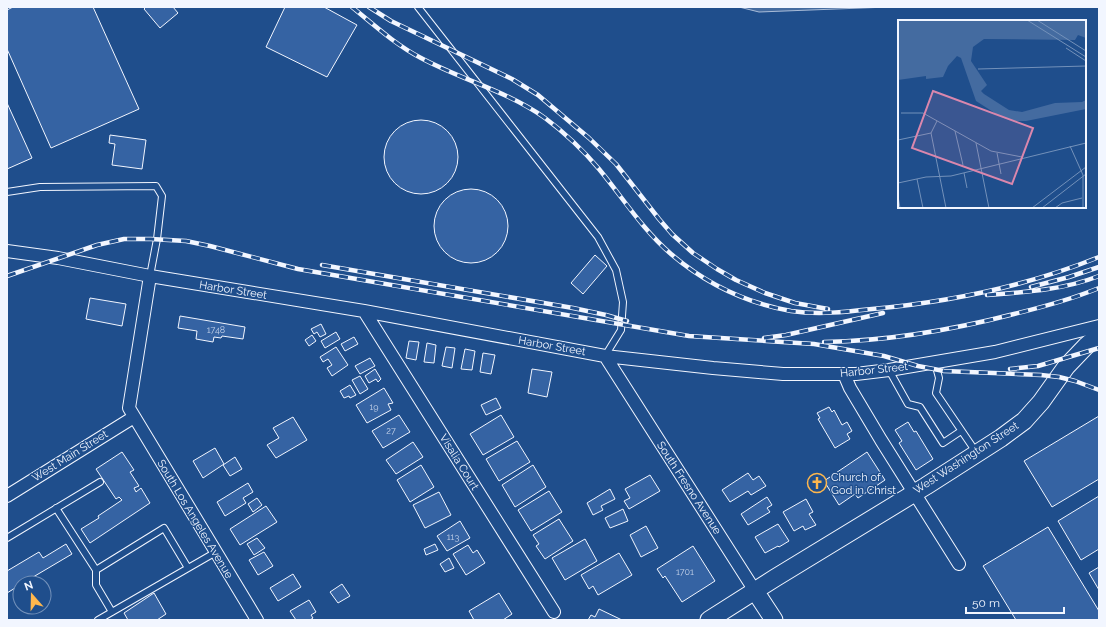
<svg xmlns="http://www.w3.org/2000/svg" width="1106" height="627" font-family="Raleway,sans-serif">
  <rect width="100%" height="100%" fill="#1f4e8c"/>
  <!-- water -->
  <path fill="#446ba0" stroke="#a8bbd7" d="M739,7H888L759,12Z"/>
  <!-- building -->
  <path fill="#3563a3" stroke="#f2f6ff" d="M13,7H93L139,109L51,148L7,49V10Z
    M146,7H173L178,13L160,28L144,9Z
    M285,7H324L357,25L327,77L266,47Z
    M7,103L32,158L7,169Z
    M384 157a37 37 0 1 1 74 0a37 37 0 1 1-74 0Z
    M110,135L146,140L142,169L112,165L115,144L109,143Z
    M434 226a37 37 0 1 1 74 0a37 37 0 1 1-74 0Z
    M595,255L607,266L583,294L571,283Z
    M90,298L126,304L122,326L86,319Z
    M180,316L245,327L243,339L222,336L221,338L214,337L213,342L196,339L197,331L178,328Z
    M321,324L326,334L320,337L317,332L314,334L311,329Z
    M336,332L340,339L325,348L321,341Z
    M312,335L316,341L309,346L305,340Z
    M354,337L358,344L345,351L341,344Z
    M409,341L419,342L416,360L406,358Z
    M427,343L436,345L434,363L424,362Z
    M336,347L348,365L332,376L327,368L332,365L328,359L323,362L320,357Z
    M446,347L455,348L452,368L442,366Z
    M465,349L475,351L472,370L461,369Z
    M483,353L495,355L491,374L480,372Z
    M370,358L375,366L360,374L355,366Z
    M375,369L381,379L378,382L376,379L369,383L365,376Z
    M532,369L552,372L547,397L528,393Z
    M360,376L368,389L360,394L352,380Z
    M350,385L356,395L350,398L349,396L344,398L340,391Z
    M384,388L393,403L388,404L391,410L367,423L356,405Z
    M496,398L501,408L486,415L481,405Z
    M829,407L832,412L834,410L842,425L847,422L852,431L847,434L850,439L835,448L818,419L820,418L817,413Z
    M399,415L410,432L383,448L372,431Z
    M501,415L514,437L483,455L470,434Z
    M1099,416V479L1052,507L1024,461Z
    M293,417L307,440L276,458L267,445L279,438L273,428Z
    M908,422L914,432L916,431L933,459L916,470L899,443L902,441L895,430Z
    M517,441L530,462L499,481L486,459Z
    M413,442L423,457L396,474L386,460Z
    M215,448L224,464L203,478L193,461Z
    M122,452L134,470L130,472L139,486L134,488L136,492L141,488L150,503L90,543L81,529L99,518L98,516L122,500L119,497L116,499L96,469Z
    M867,452L885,480L858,498L855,494L839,505L824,481Z
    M235,457L242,469L230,476L223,465Z
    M421,465L434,487L410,502L397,480Z
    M533,465L546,487L515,507L502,485Z
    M748,473L753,480L759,476L766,486L751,495L748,491L730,502L722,490Z
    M650,475L660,491L629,509L624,501L630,498L625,489Z
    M248,483L253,492L243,498L246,503L225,516L217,502Z
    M610,489L615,499L601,506L603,510L593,515L587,503Z
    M549,491L562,512L531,531L518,510Z
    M439,492L451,515L425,528L413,505Z
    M1099,496V549L1081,560L1058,521Z
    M767,497L772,505L767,508L770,512L748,525L741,514Z
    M257,498L262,505L253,512L248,504Z
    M806,499L813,512L809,514L816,525L805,530L803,526L794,531L783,512Z
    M266,506L277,522L240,545L230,529Z
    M623,509L628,521L610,528L605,518Z
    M559,519L573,541L545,559L536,546L539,544L533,535Z
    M460,521L470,538L447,551L437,536Z
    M778,524L789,541L779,547L778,546L765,553L755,537Z
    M646,526L658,548L641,557L630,535Z
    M1048,527L1099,611V620H1016L983,566Z
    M257,538L265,548L254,555L247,544Z
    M585,539L597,561L565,580L552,558Z
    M66,544L72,554L23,583H20V585L7,593V571L39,552L43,558Z
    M435,544L438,550L426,555L424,549Z
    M468,545L473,553L477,550L485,563L466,575L453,554Z
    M693,546L715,581L682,602L665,576L663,578L657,569Z
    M264,552L273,566L258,575L249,560Z
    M619,553L632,575L598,595L593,586L589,589L581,575Z
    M449,558L454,568L445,572L440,564Z
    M1099,567V590L1089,573Z
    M293,574L301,587L278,601L270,588Z
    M342,584L350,596L338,603L330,592Z
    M154,593L166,614L157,620H128L124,613Z
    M499,593L512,614L503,620H474L469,611Z
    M309,600L316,612L311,615L313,618L310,620H296L290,611Z
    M599,609L622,620H588L591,615L595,617Z"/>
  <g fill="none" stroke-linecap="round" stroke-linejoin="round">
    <defs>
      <path id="lane" d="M418,7L598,237L616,270L623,302L621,330L605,356
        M7,192L40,187L156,186L162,196L157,239L150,276
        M935,363L939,378L936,393L976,452
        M889,370L908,404L920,407L943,443L961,431
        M56,508L96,570L164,528L188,568
        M7,538L100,482
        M96,570V585L112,612
        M98,620L216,552"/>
      <path id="street" d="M7,251L58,258L150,276L364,311L605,356L713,368L783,374H856L889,370L995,352L1099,326
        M150,276L129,408L257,620
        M364,311L554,612
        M605,356L755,591
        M844,374L850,388L881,440L959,564
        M7,496L134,417"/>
      <path id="secondary" d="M755,591L774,620
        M709,620L775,578L926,486L1001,438L1024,421L1041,402L1066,367L1086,346L1099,335"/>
    </defs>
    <!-- lane casing -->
    <use href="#lane" stroke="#f2f6ff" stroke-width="8"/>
    <!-- street casing -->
    <use href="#street" stroke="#f2f6ff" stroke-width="14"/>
    <!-- secondary casing -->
    <use href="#secondary" stroke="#f2f6ff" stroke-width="19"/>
    <!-- lane -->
    <use href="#lane" stroke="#1f4e8c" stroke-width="6"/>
    <!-- street -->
    <use href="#street" stroke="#1f4e8c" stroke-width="12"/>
    <!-- secondary -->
    <use href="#secondary" stroke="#1f4e8c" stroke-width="17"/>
    <defs>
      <path id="rail" d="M352,7C374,25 396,45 421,58C462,80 507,91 545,118C565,133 583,150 599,169C623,198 642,229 671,254C705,283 746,303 791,311C818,315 845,312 872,309C949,302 1027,286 1099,257
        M369,7L391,21L512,79L538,95L589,138L616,164L659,219L672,234L693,253L717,269L736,280L765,293L795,303L828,309
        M322,265L573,308L606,315L627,321
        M7,276L97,245L124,239H151L186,241L210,246L298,269L689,336L814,344L884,356L918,366L944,371L1041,375L1059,377L1075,381L1099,390
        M1031,287L1069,277L1099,267
        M987,295C1026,292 1063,290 1099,276
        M764,338L786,335L883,313
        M824,342C888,341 952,330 1014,314C1043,307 1072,299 1099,288
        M1010,369L1038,366L1099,348"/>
    </defs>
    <!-- rail casing -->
    <use href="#rail" stroke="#f2f6ff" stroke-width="4.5"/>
    <!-- rail -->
    <use href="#rail" stroke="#1f4e8c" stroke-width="3" stroke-dasharray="9" stroke-linecap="butt"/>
  </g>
  <!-- icons -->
  <defs>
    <symbol id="church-ring" viewBox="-11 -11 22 22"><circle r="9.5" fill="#1f4e8c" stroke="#ffb74d" stroke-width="1.5"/><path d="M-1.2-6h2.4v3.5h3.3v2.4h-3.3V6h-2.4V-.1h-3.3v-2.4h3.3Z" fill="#ffb74d"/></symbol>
  </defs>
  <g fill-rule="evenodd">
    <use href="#church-ring" x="806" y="472" width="22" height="22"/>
  </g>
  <g text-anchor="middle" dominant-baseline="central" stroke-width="3" stroke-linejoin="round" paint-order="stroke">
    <!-- number labels -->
    <g font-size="9" fill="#c3d1e8">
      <text x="216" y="330">1748</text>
      <text x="374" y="407">19</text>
      <text x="391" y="431">27</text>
      <text x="453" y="537">113</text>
      <text x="685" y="572">1701</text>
    </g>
    <!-- street labels -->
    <g font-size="11" fill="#f2f6ff" stroke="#1f4e8c">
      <text transform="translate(233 290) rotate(9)">Harbor Street</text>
      <text transform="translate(552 346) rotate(10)">Harbor Street</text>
      <text transform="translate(874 370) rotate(-6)">Harbor Street</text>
      <text transform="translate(70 456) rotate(-32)">West Main Street</text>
      <text transform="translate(966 458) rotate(-33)">West Washington Street</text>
      <text transform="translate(459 462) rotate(58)">Visalia Court</text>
      <text transform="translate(689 488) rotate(57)">South Fresno Avenue</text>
      <text transform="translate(195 519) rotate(59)">South Los Angeles Avenue</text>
    </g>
    <!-- poi labels -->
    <g font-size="11" fill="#f2f6ff" stroke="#1f4e8c" text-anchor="start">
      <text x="831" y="477">Church of<tspan x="831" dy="13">God in Christ</tspan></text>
    </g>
  </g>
  <!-- overview -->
  <g transform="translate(898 20)">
    <rect width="188" height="188" fill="#1f4e8c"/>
    <path d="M0,0H188V18L180,15L177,20L86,19L75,27L73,41L89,65L83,71L86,74L111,90L124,92L157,83L184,82L188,80V89L128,101H115L103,97L78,81L63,38L59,36L50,46L45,57L28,59V56L0,60Z" fill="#446ba0"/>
    <path fill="none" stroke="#7391ba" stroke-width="1" d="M129,0L188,37M139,0L188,31M168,28L188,41M80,49L188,46M3,93H25L93,131L124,137M57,111L65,145M33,113L48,188M33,113L39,101M0,120L33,113M78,123L91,188M172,126L185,155V188M99,133L103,154M66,153L69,168M19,159L25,188M0,163L28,157L53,156L188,123M0,176L2,188M134,188L188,147M144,188L188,154M157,188L164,183L184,178"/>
    <path fill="#da87ad" fill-opacity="0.15" stroke="#da87ad" stroke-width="2" d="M35,71L135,108L114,164L14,128Z"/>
    <rect width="188" height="188" fill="none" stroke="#f2f6ff" stroke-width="2"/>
  </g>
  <!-- border -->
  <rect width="1106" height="627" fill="none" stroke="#f2f6ff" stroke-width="16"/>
  <!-- north arrow -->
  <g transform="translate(32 595) rotate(340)"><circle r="19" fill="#1f4e8c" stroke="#7391ba"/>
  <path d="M0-3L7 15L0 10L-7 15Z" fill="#ffb74d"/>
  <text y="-6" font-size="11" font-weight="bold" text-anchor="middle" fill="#f2f6ff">N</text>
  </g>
  <!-- scale -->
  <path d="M966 607v6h98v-6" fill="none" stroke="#f2f6ff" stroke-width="2"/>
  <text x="972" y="607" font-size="12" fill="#f2f6ff" stroke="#1f4e8c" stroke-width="3" paint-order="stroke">50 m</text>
</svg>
